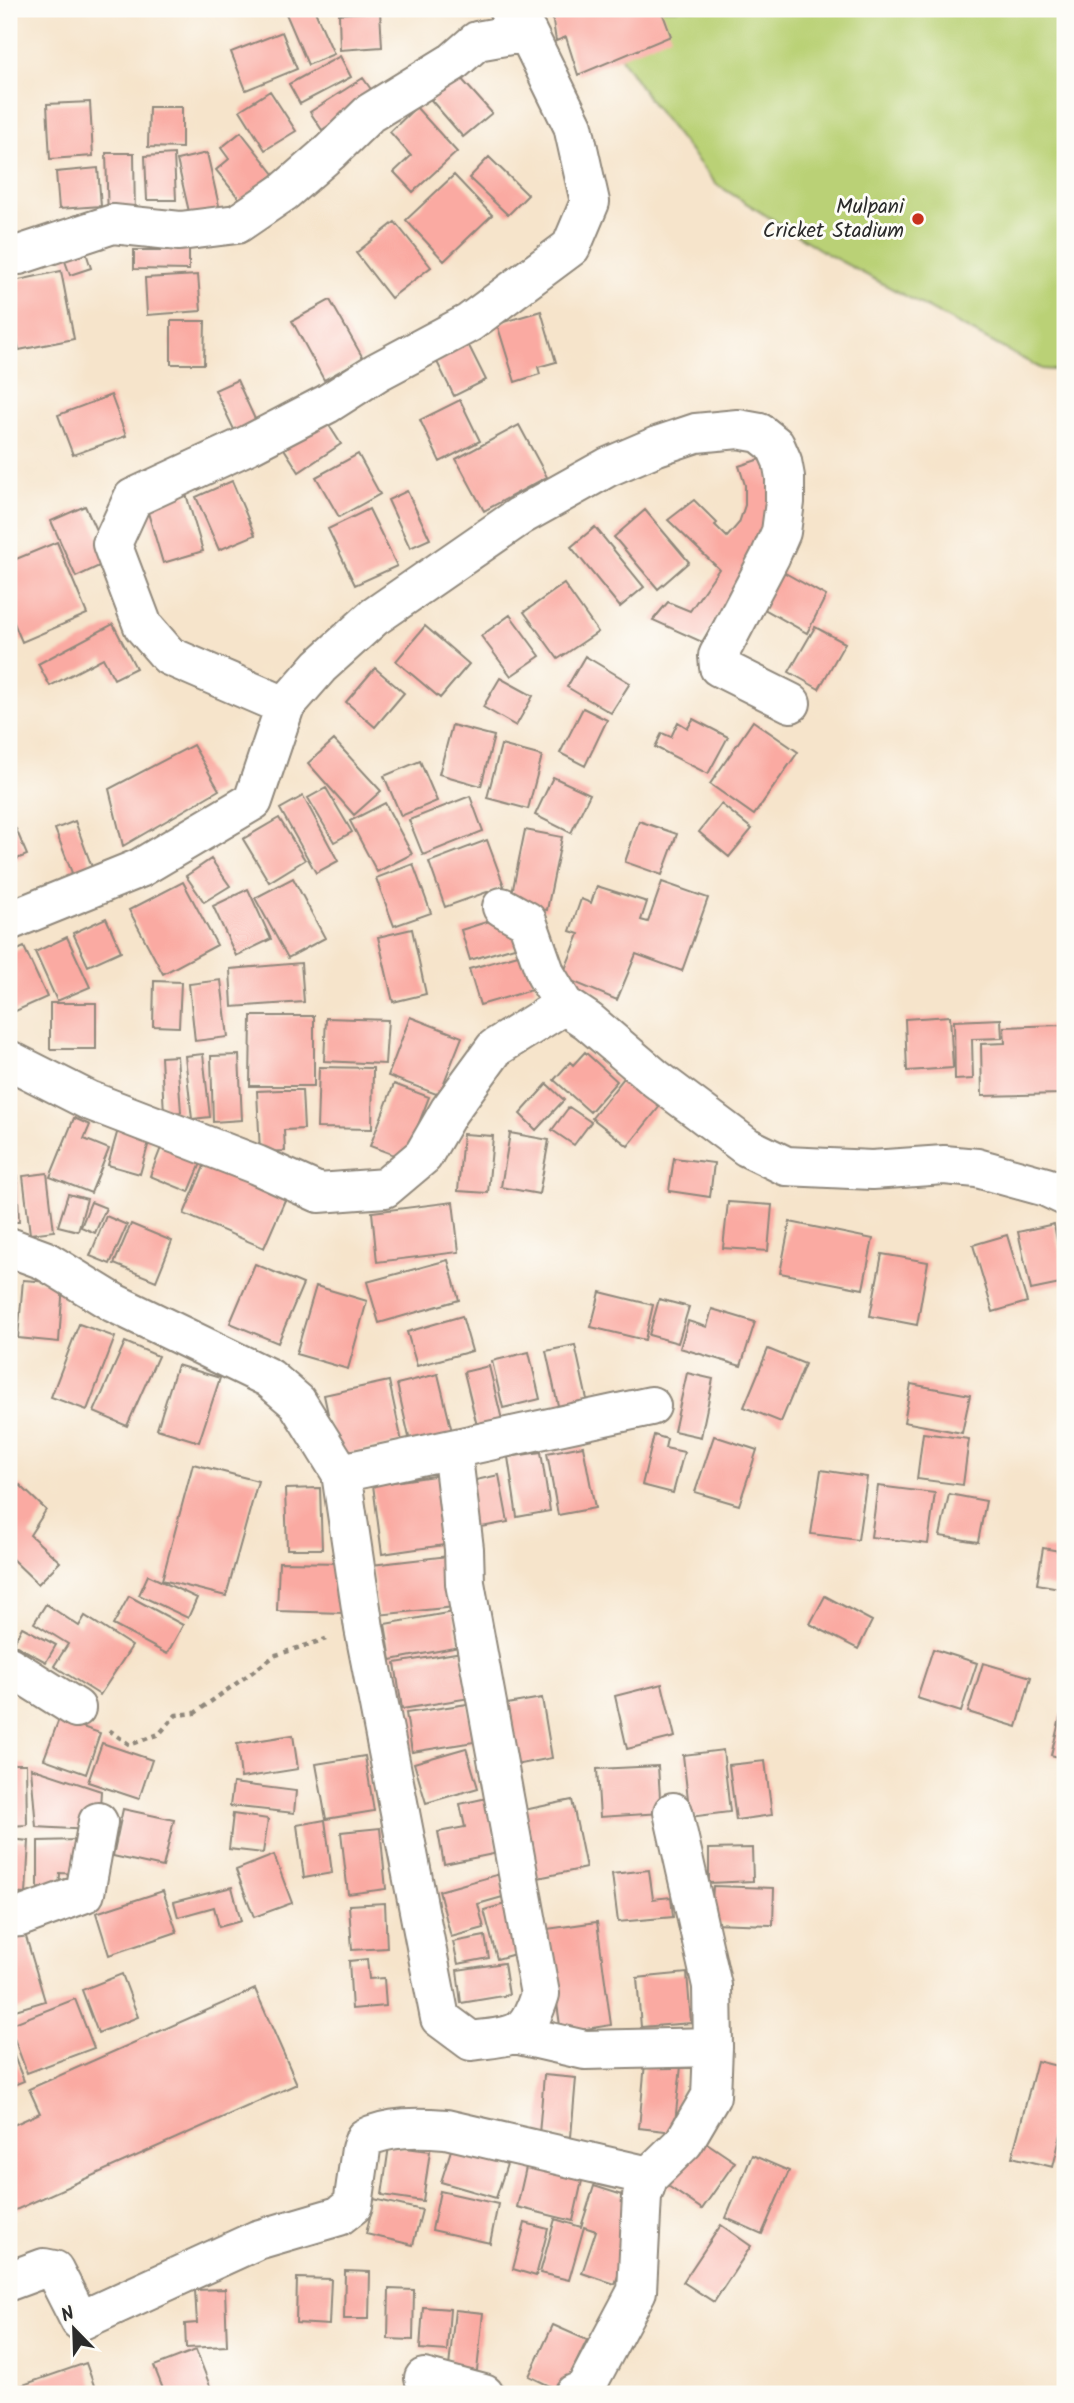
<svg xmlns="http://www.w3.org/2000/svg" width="1074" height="2403" font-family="Kalam,sans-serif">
  <rect width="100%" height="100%" fill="#fdfcf7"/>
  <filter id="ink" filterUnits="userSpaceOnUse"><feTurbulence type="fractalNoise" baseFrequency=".0143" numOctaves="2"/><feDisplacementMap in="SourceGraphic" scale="14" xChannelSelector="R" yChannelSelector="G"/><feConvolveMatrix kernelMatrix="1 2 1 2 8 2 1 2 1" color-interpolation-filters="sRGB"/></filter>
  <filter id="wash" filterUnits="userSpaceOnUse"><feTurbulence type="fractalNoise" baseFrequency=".00686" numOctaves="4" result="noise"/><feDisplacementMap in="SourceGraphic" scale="28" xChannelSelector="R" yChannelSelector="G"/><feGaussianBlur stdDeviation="1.57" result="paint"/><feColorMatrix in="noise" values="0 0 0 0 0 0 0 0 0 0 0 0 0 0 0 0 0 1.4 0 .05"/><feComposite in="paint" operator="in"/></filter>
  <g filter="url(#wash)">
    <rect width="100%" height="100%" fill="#f6e4cb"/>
    <!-- green -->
    <path fill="#bad176" stroke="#727e50" stroke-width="2" d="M596,9H1065V371L1042,369L827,254L716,184L653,105L604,33Z"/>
    <g id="blocks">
      <!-- building -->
      <path fill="#faaaa2" d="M284,9H314L334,54L308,65Z
        M551,9H661L671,36L578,75L566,37L556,41Z
        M380,11L382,47L340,50L339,14Z
        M282,32L297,69L246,90L231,52Z
        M9,54H15L11,105H9Z
        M340,56L351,77L300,104L289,84Z
        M459,76L492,113L463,137L431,100Z
        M363,78L375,95L322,130L310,112Z
        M270,91L296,131L265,150L240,110Z
        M90,102L93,156L50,159L47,104Z
        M149,107H182V148L148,147Z
        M416,107L457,152L413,192L394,172L411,156L390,132Z
        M241,132L274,174L241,201L216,170L229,159L221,148Z
        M106,153H134L135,218H108Z
        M207,153L220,210L190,216L177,160Z
        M174,154L176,200H147L145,156Z
        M489,157L528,195L508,215L469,178Z
        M98,168L101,206L59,209L56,172Z
        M454,175L492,215L444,261L406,220Z
        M395,222L431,267L391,298L356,253Z
        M82,240L91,268L70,275L60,247Z
        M134,250H189V270L134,269Z
        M61,271L74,339L19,350L9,299V282Z
        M198,275L201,311L147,315L145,278Z
        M330,300L363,358L324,380L292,321Z
        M541,311L556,362L538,367L540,374L515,382L497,324Z
        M171,321H205L204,364H171Z
        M467,342L486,380L454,396L435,358Z
        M237,380L260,430L239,440L215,390Z
        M111,395L126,436L73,455L58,415Z
        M460,400L480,441L440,462L420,420Z
        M323,416L341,444L299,472L281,444Z
        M519,425L547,477L484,511L456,459Z
        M358,454L380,494L339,517L316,477Z
        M766,457L776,504L736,585L702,642L653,620L668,602L690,611L719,569L668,520L694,500L717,523L715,525L727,537L739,523L745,505V485L739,466Z
        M232,481L255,535L219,550L196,497Z
        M407,491L430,539L410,548L388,500Z
        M186,494L203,551L163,563L146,506Z
        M85,506L110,561L76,577L51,521Z
        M369,509L397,566L355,585L328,529Z
        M645,510L689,562L658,589L614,537Z
        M595,527L644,587L620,607L571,547Z
        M57,542L87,614L22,642L9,611V562Z
        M778,569L826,596L807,633L759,606Z
        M564,584L598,632L558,659L524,612Z
        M510,615L540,656L511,676L481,636Z
        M113,624L136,668L114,679L103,658L50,686L38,664Z
        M425,626L469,664L440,698L396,661Z
        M815,627L845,643L819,689L789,672Z
        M585,656L630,683L611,713L567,687Z
        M375,668L404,693L375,727L346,702Z
        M500,678L533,696L516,726L483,707Z
        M583,708L607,720L585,766L560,753Z
        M693,719L728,737L708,774L655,747L662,733L671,737L678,722L688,728Z
        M753,721L798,752L754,815L710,784Z
        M452,725L494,736L481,786L439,774Z
        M334,740L381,791L354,815L308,763Z
        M193,745L219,790L123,846L109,789Z
        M501,745L542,756L528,809L487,798Z
        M420,761L437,801L401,816L384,776Z
        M553,777L590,794L571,833L535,815Z
        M326,788L352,832L334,842L308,798Z
        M303,796L338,861L316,873L280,809Z
        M470,796L483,831L423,855L409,820Z
        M385,803L412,854L377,872L350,821Z
        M721,804L752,829L729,857L699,832Z
        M279,818L305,860L269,882L243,839Z
        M75,821L93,870L74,878L55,829Z
        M639,821L677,834L662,875L625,862Z
        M16,829L27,855L9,862V832Z
        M525,830L562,837L547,910L510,903Z
        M487,840L504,886L445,907L429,862Z
        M211,859L230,886L204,902L186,876Z
        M413,864L431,913L394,926L376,878Z
        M293,878L325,938L288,958L255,898Z
        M183,882L217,945L163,974L129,910Z
        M662,882L708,898L682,971L636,954L617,1000L562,977L579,934L570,931L581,899L591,903L597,886L647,902L641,920L648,922Z
        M248,889L271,939L236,956L213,906Z
        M512,914L521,945L470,960L461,930Z
        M106,918L121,951L88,966L73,933Z
        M412,929L426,994L393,1002L378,937Z
        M67,937L90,987L57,1001L35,952Z
        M24,947L47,997L9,1014V954Z
        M525,953L535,989L480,1005L469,969Z
        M301,963L304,1002L232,1007L230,969Z
        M221,980L228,1037L195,1041L189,984Z
        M154,981L181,982L179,1027L153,1026Z
        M50,1003H96V1049H50Z
        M251,1016H314V1086H250Z
        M950,1016L953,1068L907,1071L905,1019Z
        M410,1017L462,1037L439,1095L388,1076Z
        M326,1018L388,1020L385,1064L324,1061Z
        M1001,1019L1002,1038L972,1039L973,1079L955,1080L954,1021Z
        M1061,1025L1063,1094L982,1096L981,1044L1005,1043L1004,1027Z
        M585,1052L617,1081L590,1112L554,1080L570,1062L573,1065Z
        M203,1054L210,1117L192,1119L185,1056Z
        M239,1055L242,1120L213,1122L211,1056Z
        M177,1056L181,1112L164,1113L161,1057Z
        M319,1067L373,1068L372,1129L317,1128Z
        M624,1078L660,1106L628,1146L592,1118Z
        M394,1084L429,1097L405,1159L370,1146Z
        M547,1084L564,1100L536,1130L520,1114Z
        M281,1090H302L304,1129L284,1130L285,1151L260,1152L257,1091Z
        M569,1107L591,1122L574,1145L552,1130Z
        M74,1118L90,1125L84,1139L109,1149L91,1193L50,1177Z
        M119,1126L151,1135L140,1174L108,1165Z
        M510,1133L549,1140L539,1194L501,1187Z
        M463,1134L493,1136L488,1193L458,1191Z
        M164,1140L204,1156L189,1192L150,1176Z
        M674,1158L714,1163L710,1197L669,1191Z
        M207,1159L288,1193L264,1248L184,1214Z
        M47,1173L54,1231L30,1234L23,1176Z
        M9,1175H17L19,1222H9Z
        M68,1194L87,1199L78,1231L58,1226Z
        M91,1202L106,1208L95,1233L81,1227Z
        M453,1202L459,1252L377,1262L372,1212Z
        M728,1202L772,1205L768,1251L723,1248Z
        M106,1216L127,1225L110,1264L90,1256Z
        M790,1222L873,1239L863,1289L780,1273Z
        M131,1224L172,1241L156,1281L114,1264Z
        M1054,1224L1065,1283L1031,1290L1018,1232Z
        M1007,1235L1027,1302L993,1312L973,1245Z
        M882,1254L928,1262L917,1325L870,1316Z
        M448,1260L459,1300L379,1323L367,1282Z
        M255,1264L303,1284L278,1343L230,1323Z
        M23,1280L63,1283L59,1342L18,1338Z
        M316,1286L367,1301L348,1369L296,1354Z
        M600,1292L653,1305L645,1340L591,1327Z
        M659,1299L689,1307L678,1343L649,1335Z
        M712,1309L755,1322L741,1366L680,1348L688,1321L707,1327Z
        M462,1316L472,1351L417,1366L407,1332Z
        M79,1324L115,1337L87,1410L51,1397Z
        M125,1342L158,1356L127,1426L94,1412Z
        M575,1345L588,1404L559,1410L546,1351Z
        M768,1349L805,1364L781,1422L744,1407Z
        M529,1352L540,1399L503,1408L492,1361Z
        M177,1365L220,1378L199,1442L157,1429Z
        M489,1366L503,1424L478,1430L464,1372Z
        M687,1373L713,1379L701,1437L674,1431Z
        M438,1374L453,1436L411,1446L397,1384Z
        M389,1381L402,1442L337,1456L324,1395Z
        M911,1384L970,1395L962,1433L904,1422Z
        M923,1433L969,1439L963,1485L917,1479Z
        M654,1435L667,1439L665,1448L684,1452L673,1493L642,1485Z
        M714,1436L757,1450L739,1505L695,1492Z
        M583,1446L595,1508L558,1515L547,1453Z
        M541,1452L550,1511L517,1517L508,1457Z
        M193,1464L258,1481L226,1596L162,1580Z
        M821,1470L867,1477L858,1540L811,1534Z
        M448,1474L458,1543L382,1554L373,1485Z
        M499,1475L508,1522L471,1529L462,1483Z
        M20,1485L46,1510L30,1535L60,1562L38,1584L9,1556V1498Z
        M878,1486L935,1493L928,1544L871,1537Z
        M320,1488L322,1549H287L285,1489Z
        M949,1494L986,1501L978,1542L940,1536Z
        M1043,1548L1065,1552V1589L1037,1584Z
        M448,1556L454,1607L378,1615L372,1565Z
        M279,1562L345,1563L344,1613L277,1611Z
        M148,1575L197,1598L188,1618L139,1595Z
        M129,1596L183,1625L167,1654L113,1625Z
        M825,1596L872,1621L858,1649L810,1624Z
        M46,1604L79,1626L85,1616L132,1646L100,1695L54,1666L68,1644L34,1623Z
        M453,1612L459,1647L391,1660L385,1624Z
        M22,1627L56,1645L46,1662L13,1644Z
        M933,1649L977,1663L961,1712L917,1698Z
        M462,1652L470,1698L402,1709L395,1663Z
        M983,1663L1031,1677L1017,1727L968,1712Z
        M662,1684L675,1737L627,1749L615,1696Z
        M542,1698L552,1758L510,1766L501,1705Z
        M468,1704L474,1742L412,1752L406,1713Z
        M1061,1714L1065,1715V1759L1051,1755Z
        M59,1719L100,1733L86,1774L44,1759Z
        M293,1735L298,1769L241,1778L237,1744Z
        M102,1743L152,1760L139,1799L88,1782Z
        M466,1748L478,1788L426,1803L414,1763Z
        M723,1750L730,1812L690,1817L683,1755Z
        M365,1756L374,1811L326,1819L316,1764Z
        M765,1761L772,1815L736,1820L729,1765Z
        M9,1764H26L27,1825L9,1826Z
        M658,1766L661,1813L600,1817L597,1769Z
        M31,1768L101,1791L100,1807L90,1830L36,1827Z
        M233,1783L296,1791L294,1813L230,1806Z
        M487,1798L498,1853L444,1864L438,1832L465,1827L460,1804Z
        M572,1800L586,1868L538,1878L524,1810Z
        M123,1809L174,1820L163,1867L113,1856Z
        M233,1814L268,1819L263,1853L229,1849Z
        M325,1820L332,1873L304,1878L297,1825Z
        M380,1828L386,1889L348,1894L341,1832Z
        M9,1839L29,1841L26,1894L9,1893Z
        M79,1840V1874L60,1873L59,1893L38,1894V1841Z
        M752,1848L753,1881L709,1883V1849Z
        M274,1855L292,1903L254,1917L236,1870Z
        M649,1870L653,1899L671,1897L673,1917L618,1922L612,1874Z
        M500,1874L506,1896L478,1904L484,1928L451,1937L439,1891Z
        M713,1886L774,1888L773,1925L711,1923Z
        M232,1887L241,1921L219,1927L214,1907L178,1917L174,1902Z
        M163,1891L177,1932L109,1955L96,1913Z
        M385,1903L387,1948L352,1950L349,1905Z
        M509,1903L522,1952L497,1959L484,1910Z
        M597,1922L611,2025L561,2033L547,1929Z
        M24,1930L45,2001L9,2012V1934Z
        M485,1936L489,1958L458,1964L453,1942Z
        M367,1959L369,1979L384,1978L386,2006L352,2009L349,1961Z
        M504,1963L509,1995L461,2003L457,1970Z
        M687,1973L691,2023L641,2027L637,1978Z
        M122,1974L138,2017L98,2033L82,1990Z
        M255,1989L297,2084L9,2213V2127L40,2113L29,2089Z
        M75,1999L94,2048L27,2073L9,2025Z
        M9,2044L24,2081L9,2087Z
        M1037,2061L1065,2068V2118L1053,2167L1012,2157Z
        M645,2063L681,2066L674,2132L639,2128Z
        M544,2075L576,2078L571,2137L539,2134Z
        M701,2139L735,2162L702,2209L668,2186Z
        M389,2146L430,2151L423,2201L382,2195Z
        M452,2147L507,2164L496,2198L441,2182Z
        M752,2155L789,2171L762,2234L726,2218Z
        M527,2163L583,2176L573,2221L517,2207Z
        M594,2186L632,2198L637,2221L615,2284L582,2273L596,2231L584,2227L569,2280L540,2273L555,2219L581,2227Z
        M440,2191L498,2204L490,2243L432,2230Z
        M374,2199L422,2210L413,2245L366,2234Z
        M525,2223L548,2229L536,2276L513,2269Z
        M721,2225L751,2246L714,2302L683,2282Z
        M345,2271L370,2272L369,2319H344Z
        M297,2278L331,2279L329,2325L296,2323Z
        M225,2289L227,2346L186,2348L185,2324L197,2323L195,2290Z
        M389,2289L414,2290L413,2340L388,2339Z
        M423,2307L450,2309L447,2351L420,2349Z
        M455,2310L483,2313L477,2371L449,2367Z
        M553,2325L587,2340L562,2392L529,2376Z
        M196,2350L212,2391L204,2394H165L154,2366Z
        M86,2363L97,2394H20L17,2387Z"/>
    </g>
  </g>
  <g filter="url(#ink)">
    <use href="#blocks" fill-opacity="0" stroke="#90887b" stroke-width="2"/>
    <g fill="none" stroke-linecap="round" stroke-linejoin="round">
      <defs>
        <path id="minor" d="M9,254L19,255L113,224L180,231L237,224L284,192L330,152L370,113L453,62L477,41L527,32L508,9
          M285,706L169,656L143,626L112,544L133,498L250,444L327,404L377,372L469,323L571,247L590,202L573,126L527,32
          M502,907L527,921L546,975L564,1005
          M9,921L140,868L253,801L285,706L320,666L374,617L520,516L608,467L657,446L696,433L738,429L760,433L775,445L782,461L785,477V502L781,532L770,557L718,656L719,667L791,703
          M9,1060L88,1100L257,1165L319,1193L385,1188L423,1156L449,1111L495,1048L564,1005L588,1021L655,1078L747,1147L786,1166L872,1170L944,1165L977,1168L1046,1187L1065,1196
          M9,1247L44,1260L114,1303L269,1378L297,1402L341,1473L364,1628L440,2018L471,2041C513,2035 526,2040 540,1994L465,1583L464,1549L452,1449
          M341,1473L651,1406
          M9,1666L76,1708
          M9,1918L20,1917L85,1893L98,1822
          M515,2034L585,2050L713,2047L712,1986L673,1812
          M9,2281L44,2268L54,2270L80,2321L257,2240L339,2216L353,2205L361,2149L365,2138C389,2126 419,2127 446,2129L649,2176
          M424,2378L484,2394
          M574,2394L585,2389L637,2291L642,2196L649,2176L684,2142L711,2096L713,2047"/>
      </defs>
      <!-- minor casing -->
      <use href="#minor" stroke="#90887b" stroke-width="42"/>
      <!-- path -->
      <path stroke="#90887b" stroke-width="4.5" stroke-dasharray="5 5" stroke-linecap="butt" d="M109,1730L130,1745L159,1734L176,1715L195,1713L276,1655L326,1639"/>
      <!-- minor -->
      <use href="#minor" stroke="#fff" stroke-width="38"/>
    </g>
  </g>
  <!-- markers -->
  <circle fill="#c8321e" stroke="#fdfcf7" stroke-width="2.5" cx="918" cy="219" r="7"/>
  <g text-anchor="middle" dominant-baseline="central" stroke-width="6" stroke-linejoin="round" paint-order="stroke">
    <!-- poi labels -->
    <g font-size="21" fill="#2b2b2b" stroke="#fdfcf7" text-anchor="end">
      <text x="904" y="207">Mulpani<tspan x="904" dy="24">Cricket Stadium</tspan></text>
    </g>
  </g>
  <!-- margin -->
  <rect width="1074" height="2403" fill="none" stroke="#fdfcf7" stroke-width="35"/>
  <!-- north arrow -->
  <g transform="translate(74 2329) rotate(337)" stroke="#fdfcf7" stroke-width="5" paint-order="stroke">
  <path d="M0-5L12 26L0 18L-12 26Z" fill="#2b2b2b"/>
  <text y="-10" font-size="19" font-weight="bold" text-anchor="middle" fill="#2b2b2b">N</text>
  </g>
</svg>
